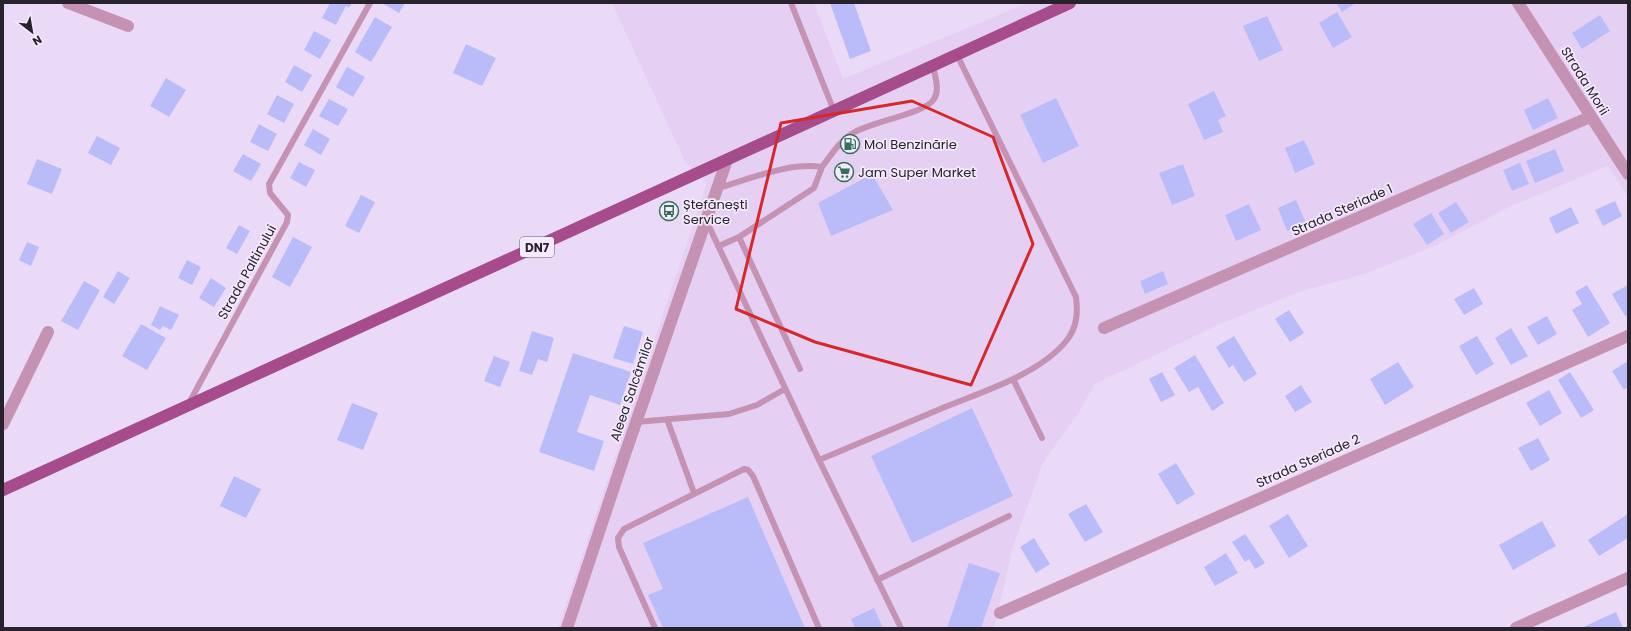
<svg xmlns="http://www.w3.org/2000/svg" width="1631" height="631" font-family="Poppins,sans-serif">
  <rect width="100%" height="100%" fill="#ebdaf7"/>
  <!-- built -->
  <path fill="#e5d0f4" d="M612,3H814L843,79L1028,3H1628V197L1608,166L1513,205L1439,244L1364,274L1296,293L1220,324L1095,384L1079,412L1043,463L1013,547L994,628H558L707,183L685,162Z"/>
  <!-- building -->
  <path fill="#babcfa" d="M330,3H352L349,8L346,6L336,25L322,18Z
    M382,3H405L399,13Z
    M830,3H854L871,51L850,59Z
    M1336,3H1356L1342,12Z
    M1337,12L1352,37L1333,48L1319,23Z
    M1600,15L1610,31L1582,49L1572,33Z
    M1267,16L1283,50L1259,61L1243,26Z
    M375,17L392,27L371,62L355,52Z
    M314,31L331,40L320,59L304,50Z
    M466,44L496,58L482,86L453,73Z
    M294,65L312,75L302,92L285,82Z
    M347,67L365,77L353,97L336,87Z
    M166,78L186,90L169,117L150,106Z
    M1214,91L1226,116L1218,120L1223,132L1204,140L1188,104Z
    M277,95L294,104L284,123L267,114Z
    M1056,98L1079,146L1043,163L1020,115Z
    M1548,98L1558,118L1533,130L1524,110Z
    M329,99L348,109L338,126L319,116Z
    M259,124L277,134L268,151L250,142Z
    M313,129L330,139L321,155L304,145Z
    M97,136L120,148L111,165L88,153Z
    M1304,140L1315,164L1295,173L1285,148Z
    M1555,149L1564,171L1535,183L1526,161Z
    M243,154L261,164L251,181L233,171Z
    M37,159L62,169L52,194L27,184Z
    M299,162L315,170L306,187L290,178Z
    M1520,163L1529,184L1512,191L1503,170Z
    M1183,164L1195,196L1172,205L1159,173Z
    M872,174L893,210L831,236L818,203Z
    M361,195L375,202L359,233L345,226Z
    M1296,200L1306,223L1287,231L1278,208Z
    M1615,201L1622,216L1603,226L1595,210Z
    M1456,202L1469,222L1451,233L1438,213Z
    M1249,204L1261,230L1236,241L1225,215Z
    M1571,207L1579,223L1556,234L1549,218Z
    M1431,213L1444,234L1427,245L1413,224Z
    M239,225L250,231L237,254L226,248Z
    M293,237L312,247L290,287L272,277Z
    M27,242L39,247L31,266L19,260Z
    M187,260L201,267L192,285L178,278Z
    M118,271L130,278L114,304L103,297Z
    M1163,271L1168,284L1145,294L1140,281Z
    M211,278L226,288L214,307L199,298Z
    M84,281L100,290L78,330L61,321Z
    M1587,285L1610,323L1588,337L1572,310L1582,304L1575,292Z
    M1628,285V315L1625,316L1612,294Z
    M1474,288L1483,304L1464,315L1454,299Z
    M160,306L179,315L171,330L163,326L160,330L151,325Z
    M1289,310L1304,333L1290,342L1275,319Z
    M1547,316L1557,334L1538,345L1527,327Z
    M141,324L166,338L147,370L122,356Z
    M624,326L643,332L633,364L613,358Z
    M1511,328L1528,356L1511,365L1495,338Z
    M532,331L554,338L547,362L538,359L532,375L519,371Z
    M1234,336L1257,374L1244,382L1233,365L1229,368L1216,347Z
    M1477,336L1494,364L1476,375L1459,346Z
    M573,353L631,372L620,405L590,395L577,432L604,441L594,471L539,452Z
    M1195,355L1224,403L1212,411L1198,387L1189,392L1174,368Z
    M494,356L510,362L500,387L484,381Z
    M1628,361V387L1624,390L1612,371Z
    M1398,362L1414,387L1385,405L1370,379Z
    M1162,372L1175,395L1161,402L1149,379Z
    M1570,372L1594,410L1581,418L1558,380Z
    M1301,385L1312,402L1295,412L1285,396Z
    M1549,390L1562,413L1540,426L1526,403Z
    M352,403L378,413L363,450L337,440Z
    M972,408L1013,496L912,543L871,456Z
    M1538,438L1550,460L1531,471L1518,448Z
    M1176,463L1195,494L1177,505L1158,474Z
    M234,476L261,489L246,518L220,506Z
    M748,497L805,628H663L648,595L663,589L643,543Z
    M1086,504L1103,532L1085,542L1068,514Z
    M1288,514L1308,546L1289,558L1269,526Z
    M1628,514V538L1599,556L1588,540Z
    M1542,521L1556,546L1513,570L1499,545Z
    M1245,534L1265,563L1255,569L1249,559L1245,562L1232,542Z
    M1034,538L1050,564L1036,573L1020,547Z
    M1226,553L1238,573L1215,586L1204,567Z
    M969,563L1000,573L981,628H947Z
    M874,608L883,628H855L851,619Z
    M1616,612L1623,628H1581Z"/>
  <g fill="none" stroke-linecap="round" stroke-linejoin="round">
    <!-- service -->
    <path stroke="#c592b3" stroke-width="6" d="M791,3L834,111
      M718,188C750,179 789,162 822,167C831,155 840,141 853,133C870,122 927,113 934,99C940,90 935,76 933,66
      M706,220L819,460L901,628
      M739,237L814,188L822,167
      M719,246L739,237L800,369
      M1013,379L1042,438
      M188,405L287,222L288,215L270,193L269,184L370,3
      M667,419L694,493
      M636,422L729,414L757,405L785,389
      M819,460C861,442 903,425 945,407C984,391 1040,374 1067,340C1077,327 1078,313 1076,297L957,55
      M877,580L1009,516
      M655,628L619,547L618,538L624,529L744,469L748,470L753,476L819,628"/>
    <!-- minor -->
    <path stroke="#c592b3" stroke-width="12" d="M68,3L128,26
      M1518,3L1628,174
      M1104,328L1590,117
      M3,424L48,332
      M1000,613L1628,336
      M567,628L624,457L727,160
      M1516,628L1628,578"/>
    <!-- primary -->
    <path stroke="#a64b8b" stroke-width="12" d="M3,490L1070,3"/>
  </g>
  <!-- marked area -->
  <path fill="none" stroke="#d62828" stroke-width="3" stroke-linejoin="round" d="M912,101L993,137L1033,244L971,385L815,342L736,309L781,123Z"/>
  <!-- icons -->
  <defs>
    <symbol id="fuel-ring" viewBox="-11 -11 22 22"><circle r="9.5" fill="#f4eafc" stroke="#35705a" stroke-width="1.5"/><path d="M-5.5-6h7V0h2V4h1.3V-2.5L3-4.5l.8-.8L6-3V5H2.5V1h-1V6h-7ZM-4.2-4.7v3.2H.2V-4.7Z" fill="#35705a"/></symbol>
    <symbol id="supermarket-ring" viewBox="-11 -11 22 22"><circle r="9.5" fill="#f4eafc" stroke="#35705a" stroke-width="1.5"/><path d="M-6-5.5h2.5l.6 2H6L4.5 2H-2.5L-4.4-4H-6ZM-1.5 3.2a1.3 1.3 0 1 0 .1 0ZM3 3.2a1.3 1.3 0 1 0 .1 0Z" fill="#35705a"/></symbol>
    <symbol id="bus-ring" viewBox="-11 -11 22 22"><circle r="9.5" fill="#f4eafc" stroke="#35705a" stroke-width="1.5"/><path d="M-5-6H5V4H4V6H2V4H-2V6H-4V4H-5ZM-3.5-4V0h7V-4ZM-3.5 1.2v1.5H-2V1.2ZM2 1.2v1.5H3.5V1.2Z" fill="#35705a"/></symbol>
  </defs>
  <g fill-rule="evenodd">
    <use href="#fuel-ring" x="839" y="133" width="22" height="22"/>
    <use href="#supermarket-ring" x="833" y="161" width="22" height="22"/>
    <use href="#bus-ring" x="658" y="200" width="22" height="22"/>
  </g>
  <g text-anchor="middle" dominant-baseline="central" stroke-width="3.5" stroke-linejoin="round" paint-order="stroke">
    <!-- shield labels -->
    <rect fill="#f4eafc" stroke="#655e6b" stroke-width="1" x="520" y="237" width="34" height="20" rx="3"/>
    <g font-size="12" font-weight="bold" fill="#28222d">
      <text x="537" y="247">DN7</text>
    </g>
    <!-- street labels -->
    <g font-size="13" fill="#28222d" stroke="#f4eafc">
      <text transform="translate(1585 81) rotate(58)">Strada Morii</text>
      <text transform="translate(1342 210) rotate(-24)">Strada Steriade 1</text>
      <text transform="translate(247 272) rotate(-61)">Strada Paltinului</text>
      <text transform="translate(632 389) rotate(-71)">Aleea Salcâmilor</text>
      <text transform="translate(1308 461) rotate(-24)">Strada Steriade 2</text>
    </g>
    <!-- poi labels -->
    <g font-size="13" fill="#28222d" stroke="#f4eafc" text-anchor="start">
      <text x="864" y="144">Mol Benzinărie</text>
      <text x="858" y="172">Jam Super Market</text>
      <text x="683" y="204">Ștefănești<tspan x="683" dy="15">Service</tspan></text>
    </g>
  </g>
  <!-- border -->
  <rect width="1631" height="631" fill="none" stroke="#28222d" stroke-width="8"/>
  <!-- north arrow -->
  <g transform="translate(32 32) rotate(149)" stroke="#f4eafc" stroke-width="3" paint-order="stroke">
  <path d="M0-3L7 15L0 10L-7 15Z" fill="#28222d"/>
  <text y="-6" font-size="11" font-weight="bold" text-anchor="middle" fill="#28222d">N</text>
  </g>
</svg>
